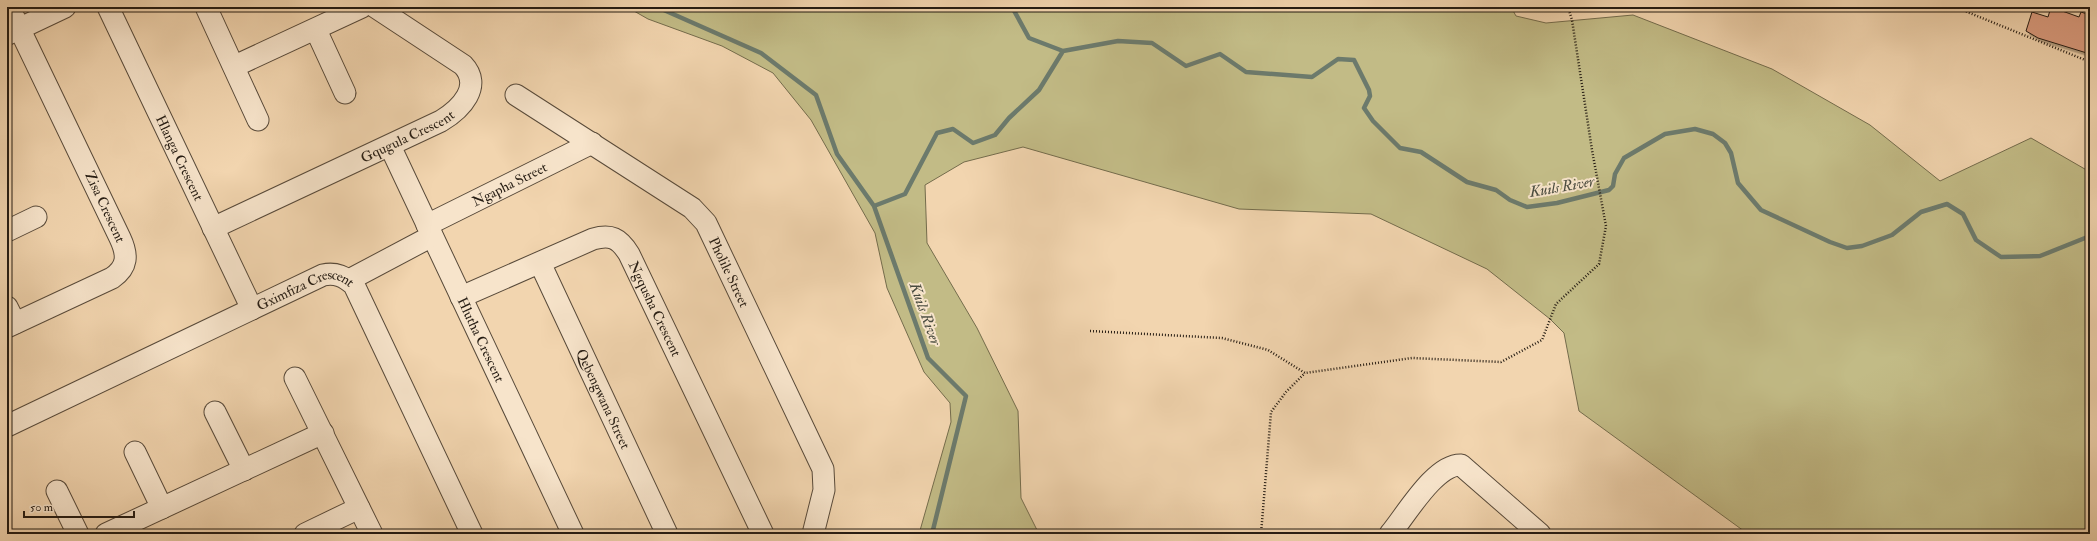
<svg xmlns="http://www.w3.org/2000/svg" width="2097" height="541" font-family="'IM FELL Double Pica',serif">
  <defs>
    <filter id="shadow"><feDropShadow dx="3.5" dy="3.5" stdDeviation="0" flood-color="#0004"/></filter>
  </defs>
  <rect width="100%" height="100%" fill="#f2d5af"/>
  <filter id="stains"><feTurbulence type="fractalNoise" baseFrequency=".005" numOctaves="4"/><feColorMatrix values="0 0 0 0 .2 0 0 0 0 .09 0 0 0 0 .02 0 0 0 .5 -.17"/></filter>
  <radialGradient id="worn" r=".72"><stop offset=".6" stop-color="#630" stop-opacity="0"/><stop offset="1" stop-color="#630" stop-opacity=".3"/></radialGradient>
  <!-- green -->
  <path fill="#c2bb86" stroke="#746c4c" d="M627,7H1511L1516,16L1546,23L1633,15L1772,69L1870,125L1940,181L2031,138L2090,172V534H1748L1579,411L1564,333L1550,319L1487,269L1371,214L1239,209L1023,147L964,162L925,185L927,243L977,328L1018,411L1021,498L1039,534H919L951,422L950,403L924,372L887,288L875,233L811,120L773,73L722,46L648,19Z"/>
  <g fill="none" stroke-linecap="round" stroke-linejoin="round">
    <!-- stream -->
    <path stroke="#6c7a6c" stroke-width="4.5" d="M657,7L761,53L816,95L837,154L874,206L928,358L966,396L932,534
      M1012,7L1029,38L1063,51L1118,41L1152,43L1186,66L1220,54L1246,72L1312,77L1338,59L1354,60L1369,90L1370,96L1364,108L1373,121L1400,148L1421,152L1467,182L1496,190L1510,200L1527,207L1557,203L1609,190L1613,186L1615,174L1624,158L1665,134L1695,129L1713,134L1725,143L1731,153L1738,183L1761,210L1830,242L1847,248L1862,246L1892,235L1921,212L1947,204L1963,214L1976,240L2001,257L2040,256L2090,236
      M874,206L905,194L937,133L953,129L973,143L995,135L1009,118L1039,90L1063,51"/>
  </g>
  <!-- building -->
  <path fill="#db9c7f" stroke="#251c13" filter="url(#shadow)" d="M2051,7L2079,17L2081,12L2090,15V54L2038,38L2026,31L2032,12L2048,17Z"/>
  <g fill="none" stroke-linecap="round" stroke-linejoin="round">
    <defs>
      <g id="minor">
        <path id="s1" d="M108,7L252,309"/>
        <path d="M206,7L258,120"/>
        <path d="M316,30L345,93"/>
        <path d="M8,34L65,7"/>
        <path d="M235,66L362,7"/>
        <path id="s2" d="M516,95L692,208L706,223L823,469L824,490L813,534"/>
        <path id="s3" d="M390,146L573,534"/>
        <path id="s4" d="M427,225L592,143"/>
        <path id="s5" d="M213,228L441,121C461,109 483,86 463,65L375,7"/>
        <path d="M7,231L36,217"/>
        <path id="s6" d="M540,263L667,534"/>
        <path d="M349,280L432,236"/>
        <path id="s7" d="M461,297L593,239C611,234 619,238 629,254L763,534"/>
        <path d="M7,307L15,323"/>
        <path d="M7,327L112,278C128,267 128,255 120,238L9,7"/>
        <path d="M295,378L372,534"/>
        <path d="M215,412L244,470"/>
        <path id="s8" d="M7,426L323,275C336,272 345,277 354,285L472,534"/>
        <path d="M135,452L162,508"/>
        <path d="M57,491L78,534"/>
        <path d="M106,534L323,433"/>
        <path d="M305,534L359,508"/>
        <path d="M1390,534C1406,515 1435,464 1461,465L1540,534"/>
      </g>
    </defs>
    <!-- minor casing -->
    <use href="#minor" stroke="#584a3a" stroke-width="23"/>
    <!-- path -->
    <path stroke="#251c13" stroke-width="2.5" stroke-dasharray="1 2" stroke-linecap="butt" d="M1955,7L2090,62
      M1090,331L1222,338L1268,350L1305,373L1412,358L1501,362L1542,340L1556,304L1599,264L1606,226L1592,150L1572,20L1568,7
      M1261,534L1271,412L1286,392L1305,373"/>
    <!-- minor -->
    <use href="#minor" stroke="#f7e4cb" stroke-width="21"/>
  </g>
  <g text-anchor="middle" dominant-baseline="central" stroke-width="4" stroke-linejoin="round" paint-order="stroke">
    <!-- street labels -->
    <g font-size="14" fill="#251c13" stroke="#f7e4cb">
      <text stroke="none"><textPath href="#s5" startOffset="215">Gqugula Crescent</textPath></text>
      <text stroke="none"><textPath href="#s1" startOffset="167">Hlanga Crescent</textPath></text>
      <text stroke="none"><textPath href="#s4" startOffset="92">Ngapha Street</textPath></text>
      <text transform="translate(105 207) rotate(65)">Zisa Crescent</text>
      <text stroke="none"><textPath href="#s2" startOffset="284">Pholile Street</textPath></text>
      <text stroke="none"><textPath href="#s8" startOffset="330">Gximfiza Crescent</textPath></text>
      <text stroke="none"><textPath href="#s7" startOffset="248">Ngqusha Crescent</textPath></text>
      <text stroke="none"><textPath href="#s3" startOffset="214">Hlutha Crescent</textPath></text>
      <text stroke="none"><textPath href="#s6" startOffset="150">Qebengwana Street</textPath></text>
    </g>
    <!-- water labels -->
    <g font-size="15" font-style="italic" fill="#494b3f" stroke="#f7e4cb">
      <text transform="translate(1562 187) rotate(-10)">Kuils River</text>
      <text transform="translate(925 314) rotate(70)">Kuils River</text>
    </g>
  </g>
  <!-- margin -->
  <rect width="2097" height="541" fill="none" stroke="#f2d5af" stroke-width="24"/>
  <rect x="8" y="8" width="2081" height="525" fill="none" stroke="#251c13" stroke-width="2"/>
  <rect x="12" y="12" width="2073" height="517" fill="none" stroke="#251c13"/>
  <!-- scale -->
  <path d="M24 511v6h110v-6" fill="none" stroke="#251c13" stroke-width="2"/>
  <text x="30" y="511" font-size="12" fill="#251c13" stroke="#f7e4cb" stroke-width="3" paint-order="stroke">50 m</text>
  <rect width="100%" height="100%" filter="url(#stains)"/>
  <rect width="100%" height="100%" fill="url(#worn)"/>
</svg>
